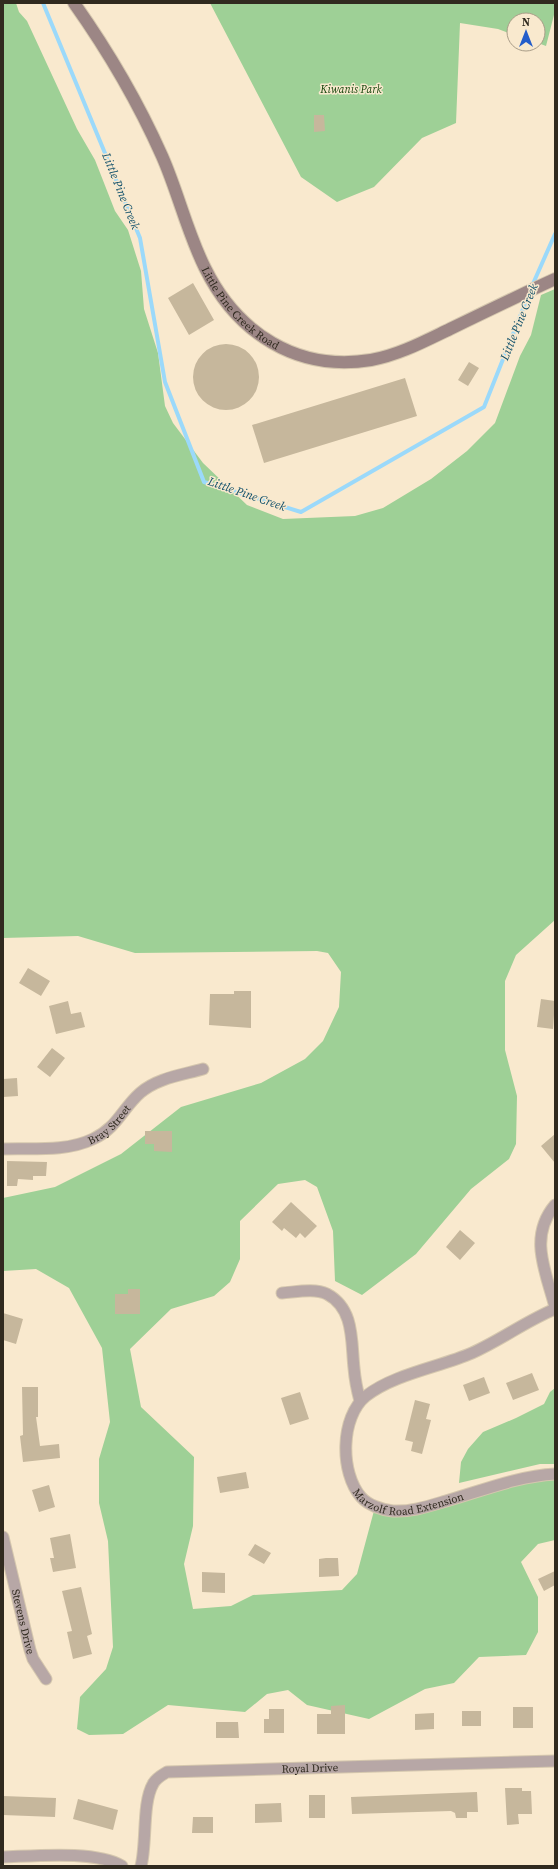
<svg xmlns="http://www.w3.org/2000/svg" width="558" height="1869" font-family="'Source Serif 4',serif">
  <rect width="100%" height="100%" fill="#f9e9ce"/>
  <!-- green -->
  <path fill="#9ed096" d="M3,3H16L19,12L27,21L77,129L95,160L115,211L128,230L141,271L144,309L158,353L165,406L173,423L203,463L247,505L283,519L355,516L383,508L431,479L467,451L495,423L520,356L531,335L541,295L555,289V920L516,955L505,981V1050L517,1096L516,1144L509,1159L471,1189L416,1254L362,1295L335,1281L333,1231L317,1187L305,1180L278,1184L240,1221V1259L230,1282L214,1296L171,1309L130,1349L141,1407L194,1457L193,1526L184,1564L193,1609L231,1606L253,1595L342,1590L357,1574L375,1507L392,1511L555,1474V1540L538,1544L521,1562L538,1597V1632L526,1655L479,1657L454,1683L425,1689L369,1719L307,1705L288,1690L267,1694L245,1712L168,1705L123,1734L89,1735L77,1729L80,1697L106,1669L113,1647L108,1541L99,1503V1459L110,1422L102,1348L69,1288L36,1269L3,1271V1198L55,1187L121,1154L181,1107L261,1083L305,1059L323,1041L339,1007L341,972L328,953L317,951L135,953L78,936L3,938Z
    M210,3H555V11L546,46L538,43V20H514V35L498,29L460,23L456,123L422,138L374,187L337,202L301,177Z
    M555,1388V1464H540L459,1483L461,1462L468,1449L483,1432L516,1418L544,1404L550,1392Z"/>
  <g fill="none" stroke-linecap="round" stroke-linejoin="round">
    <!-- stream -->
    <path stroke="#9bd9fa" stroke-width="4" d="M43,3L140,238L165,382L204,482L301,512L484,407L529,294
      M532,286L555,234"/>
  </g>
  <!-- building -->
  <path fill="#c6b79c" d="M314,115H324L325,131L314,132Z
    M193,283L214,320L189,335L168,298Z
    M193 377a33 33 0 1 1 66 0a33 33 0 1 1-66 0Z
    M469,362L479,368L468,386L458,380Z
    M405,378L417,416L264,463L252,425Z
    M28,968L50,981L41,996L19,983Z
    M234,991H251V1028L209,1025L210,994H234Z
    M541,999L555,1001L553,1029L537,1027Z
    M68,1001L71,1014L81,1012L85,1027L56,1034L49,1006Z
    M52,1048L65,1058L50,1077L37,1067Z
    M17,1078L18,1096L3,1097V1079Z
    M145,1131H172V1152L154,1151V1144H145Z
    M555,1134V1163L541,1146Z
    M7,1161L47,1162L46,1176H33V1180L18,1179L17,1186H7Z
    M291,1202L317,1226L305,1238L300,1233L296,1238L284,1228L282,1231L272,1222Z
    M460,1230L475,1243L460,1260L446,1247Z
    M128,1289H140V1314H115V1294H128Z
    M3,1313L23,1319L16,1344L3,1340Z
    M532,1373L539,1390L513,1400L506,1383Z
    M484,1377L490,1393L469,1401L463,1385Z
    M22,1387H38V1417H36L40,1446L59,1444L60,1458L23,1462L20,1436L23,1435Z
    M300,1392L309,1419L290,1425L281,1398Z
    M415,1400L430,1404L426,1419L431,1420L422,1454L411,1451L413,1442L405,1440Z
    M246,1472L249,1488L220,1493L217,1477Z
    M49,1485L55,1507L39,1512L32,1490Z
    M70,1534L76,1568L53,1572L50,1558H54L50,1538Z
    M255,1544L271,1553L264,1564L248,1555Z
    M326,1558H338L339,1576L319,1577V1559Z
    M555,1571V1585L544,1591L538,1579Z
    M202,1572L225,1573V1593L202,1592Z
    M81,1587L92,1634L87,1636L92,1654L73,1659L67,1632L72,1631L62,1591Z
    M345,1705V1734H317V1714H331V1706Z
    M513,1707H533V1728H513Z
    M269,1709H284V1733H264V1719H269Z
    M462,1711H481V1726H462Z
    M434,1713V1729L415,1730V1714Z
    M216,1722H238L239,1738H216Z
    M505,1788H522V1791H531L532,1814H518L519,1824L507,1825Z
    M477,1792L478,1812H467V1818H456L455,1813L451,1811L352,1814L351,1797Z
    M309,1795H325V1818H309Z
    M3,1796L56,1798L55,1817L3,1815Z
    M78,1799L118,1810L113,1830L73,1819Z
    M281,1803L282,1822L255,1823V1804Z
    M193,1817H213V1833H192Z"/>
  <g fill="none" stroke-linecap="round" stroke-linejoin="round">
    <defs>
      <g id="street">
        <path id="s1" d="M3,1149C32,1148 66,1152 93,1139C117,1128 122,1109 140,1093C157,1078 182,1075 203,1069"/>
        <path d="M555,1205C528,1237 546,1272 555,1307"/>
        <path d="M282,1293C296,1292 315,1288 327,1294C355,1309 351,1342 354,1368C355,1380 357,1390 360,1401"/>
        <path id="s2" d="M555,1309C526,1321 501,1340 472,1353C440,1367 394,1374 366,1396C340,1417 340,1473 361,1497C368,1505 382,1510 393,1511C411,1512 429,1506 446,1501C481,1491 518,1476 555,1474"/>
        <path id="s3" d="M3,1537L30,1650L33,1659L46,1679"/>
        <path d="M3,1857C34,1856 96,1850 122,1866"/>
        <path id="s4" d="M141,1866C147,1843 142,1803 153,1784C156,1778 162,1775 167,1772L555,1761"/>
      </g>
      <g id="secondary">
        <path id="s5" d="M74,3C108,51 138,102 162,156C178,192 187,232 205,268C237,333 297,372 371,360C399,355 425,341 450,329C485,312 520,295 555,279"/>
      </g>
    </defs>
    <!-- street casing -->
    <use href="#street" stroke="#d5c7ae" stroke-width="13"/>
    <!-- secondary casing -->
    <use href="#secondary" stroke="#d5c7ae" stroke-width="14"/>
    <!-- street -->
    <use href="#street" stroke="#b7a7a6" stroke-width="11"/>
    <!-- secondary -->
    <use href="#secondary" stroke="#9c8685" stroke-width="12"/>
  </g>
  <g text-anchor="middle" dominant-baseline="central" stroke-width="3" stroke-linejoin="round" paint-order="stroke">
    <!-- park labels -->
    <g font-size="11" font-style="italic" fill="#0b3e03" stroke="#f9e9ce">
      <text x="351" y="89">Kiwanis Park</text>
    </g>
    <!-- street labels -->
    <g font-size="11" fill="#302a1f" stroke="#f9e9ce">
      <text stroke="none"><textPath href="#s5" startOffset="351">Little Pine Creek Road</textPath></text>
      <text stroke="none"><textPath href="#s1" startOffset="113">Bray Street</textPath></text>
      <text stroke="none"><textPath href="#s2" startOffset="368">Marzolf Road Extension</textPath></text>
      <text stroke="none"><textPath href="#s3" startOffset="87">Stevens Drive</textPath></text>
      <text stroke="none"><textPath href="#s4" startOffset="245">Royal Drive</textPath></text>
    </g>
    <!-- water labels -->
    <g font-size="12" font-style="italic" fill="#0f4f6a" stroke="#f9e9ce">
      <text transform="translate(121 191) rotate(68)">Little Pine Creek</text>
      <text transform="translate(519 322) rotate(-68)">Little Pine Creek</text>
      <text transform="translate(247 494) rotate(19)">Little Pine Creek</text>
    </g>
  </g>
  <!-- border -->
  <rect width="558" height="1869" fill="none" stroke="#302a1f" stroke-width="8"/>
  <!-- north arrow -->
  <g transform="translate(526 32)"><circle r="19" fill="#f9e9ce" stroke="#a99d88"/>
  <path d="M0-3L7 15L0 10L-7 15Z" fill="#245dca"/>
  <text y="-6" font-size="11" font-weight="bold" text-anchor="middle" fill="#302a1f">N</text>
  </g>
</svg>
